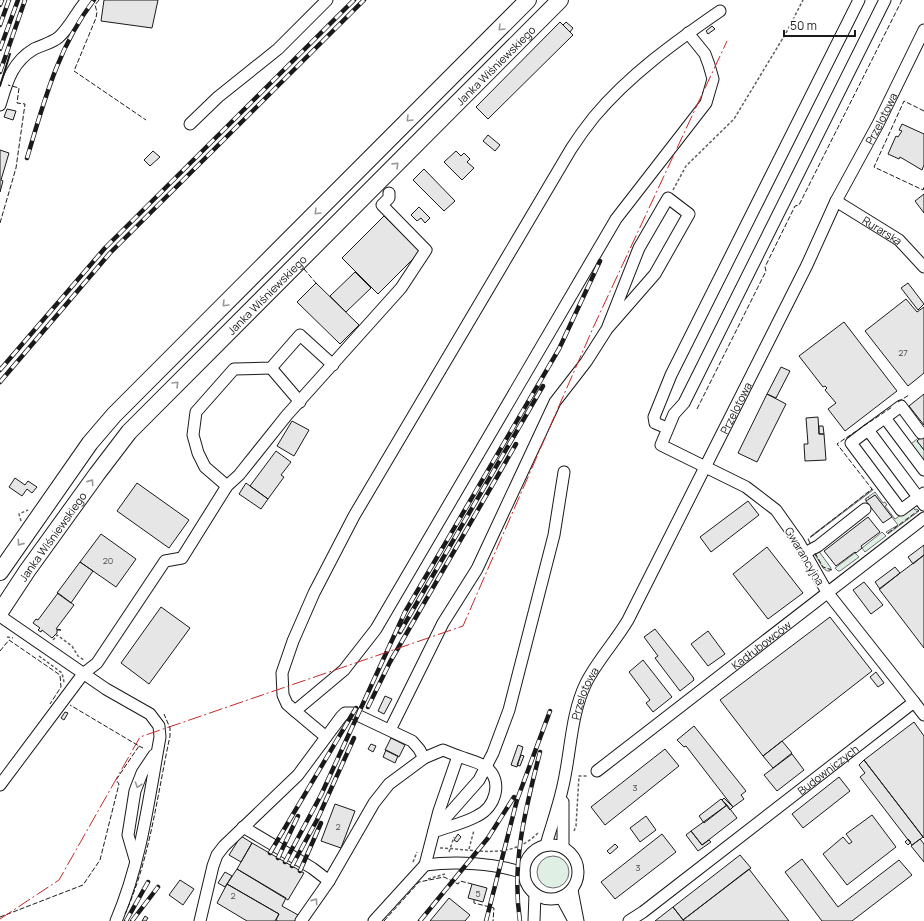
<svg xmlns="http://www.w3.org/2000/svg" width="924" height="921" font-family="Manrope,sans-serif">
  <rect width="100%" height="100%" fill="#fff"/>
  <!-- green -->
  <path fill="#e0efe3" stroke="#6a6a6a" d="M924,433V435L917,441L924,450V458L922,459L911,444Z
    M873,489V490L811,537V536Z
    M875,492L883,503L885,502L887,505L885,506L895,519L913,507L915,510L917,509L919,511L888,534L886,532L898,525L875,495L870,499L868,497L866,499V501L865,499Z
    M882,532L886,536L865,552L862,548Z
    M818,550L831,568L830,571H827L823,568L814,553Z
    M855,553L859,557L840,571H838L835,568Z
    M537 872a16 16 0 1 1 32 0a16 16 0 1 1-32 0Z"/>
  <!-- building -->
  <path fill="#e6e6e6" stroke="#1a1a1a" d="M104,0H158L152,28L101,21Z
    M560,22L573,35L488,119L476,107Z
    M566,22L573,28L570,32L563,25Z
    M712,26L715,29L708,34L706,31Z
    M7,109L16,111L13,120L4,117Z
    M902,124L924,134V165L922,170L900,157L899,159L888,154L896,136L898,137L902,131L899,130Z
    M488,135L500,145L495,151L483,141Z
    M0,150L9,153L1,180L3,181L0,192Z
    M153,151L160,157L150,166L144,160Z
    M456,151L461,156L464,153L470,159L467,162L474,168L462,180L444,162Z
    M424,169L455,201L444,211L413,180Z
    M924,194V213L915,201Z
    M419,207L430,218L425,223L421,218L417,221L411,215Z
    M384,216L420,252L378,294L342,258Z
    M355,272L371,288L346,312L330,296Z
    M316,283L359,325L340,344L297,302Z
    M908,283L924,304L918,310L901,288Z
    M906,299L917,312L924,307V373L908,386L865,331Z
    M844,322L897,391L845,431L828,409L836,403L825,390L827,388L825,386L823,387L799,356Z
    M781,367L790,371L776,398L767,394Z
    M767,394L786,404L757,462L738,453Z
    M924,394V425L909,406Z
    M818,417L819,434H824L826,460L805,461L804,444H808L806,418Z
    M292,421L309,430L294,456L277,446Z
    M819,426H823L824,434H819Z
    M924,435V450L917,441Z
    M276,451L291,462L281,475L284,477L268,499L250,486Z
    M15,478L25,485L28,481L37,487L32,493L27,489L22,496L9,487Z
    M137,483L189,520L169,548L117,511Z
    M246,483L268,499L261,509L239,494Z
    M875,495L892,517L883,523L866,501Z
    M748,501L759,515L711,552L700,537Z
    M868,517L880,532L861,546L862,548L856,553L855,552L836,566L824,551Z
    M101,534L136,559L116,587L80,562Z
    M924,545V555L913,564L908,557Z
    M767,547L803,593L768,619L733,574Z
    M924,555V648L879,589Z
    M80,562L93,571L71,603L57,593Z
    M895,567L900,573L880,589L875,582Z
    M864,582L883,605L871,614L853,590Z
    M58,593L74,605L56,629L61,630H57V633L52,638L42,630L41,632L38,630L40,628L33,623L36,619L38,620Z
    M161,607L190,628L149,684L121,663Z
    M830,617L872,671L763,756L720,700Z
    M655,629L693,677L694,680L680,691L655,658L658,656L644,637Z
    M708,631L725,654L708,666L691,644Z
    M643,660L672,697L653,712L646,703L650,700L629,672Z
    M876,672L884,683L878,687L870,677Z
    M385,696L392,699L384,714L378,711Z
    M65,712L68,713L64,720L61,718Z
    M914,722L924,736V838L864,760Z
    M694,726L746,791L741,795L744,799L733,807L686,746L684,747L677,740Z
    M391,738L405,745L399,757L385,750Z
    M782,741L792,753L773,768L763,756Z
    M371,744L376,746L373,752L368,749Z
    M518,745L523,747L517,767L511,765Z
    M665,749L679,766L605,825L591,807Z
    M386,750L398,756L395,763L383,757Z
    M792,754L804,770L777,791L764,775Z
    M521,755L524,756L520,766L517,765Z
    M864,760L923,837L912,845L860,777L865,773L859,765Z
    M839,777L850,791L803,828L792,814Z
    M724,798L733,807L730,810L722,800Z
    M721,799L727,805L704,823L699,816Z
    M335,804L355,811L341,848L321,841Z
    M727,805L737,818L702,845L691,831Z
    M872,815L896,847L847,885L823,854L843,837L849,844L852,842L846,834Z
    M646,816L656,830L640,842L630,828Z
    M691,831L702,845L709,840L711,842L698,851L686,835Z
    M458,834L461,837L457,842L454,840Z
    M662,834L676,852L615,899L601,882Z
    M241,836L252,843L241,862L229,855Z
    M908,839L911,842L908,845L905,842Z
    M920,839L924,844V862L911,846Z
    M252,843L304,873L288,900L237,869Z
    M615,844L618,847L610,854L607,851Z
    M740,855L751,868L683,920L673,907Z
    M802,859L838,907L899,860L912,875L852,921H822L785,872Z
    M237,869L286,898L282,906L298,915L295,921H278L276,920L279,914L227,884Z
    M749,869L789,921H684L683,920Z
    M225,872L232,876L225,887L218,883Z
    M180,880L194,889L183,905L169,895Z
    M227,884L279,914L275,921H247L217,903Z
    M472,884L487,888L483,902L468,898Z
    M449,898L470,915L465,921H430Z
    M673,907L684,921H655Z
    M145,916L148,918L146,921H142Z"/>
  <g fill="none" stroke-linecap="round" stroke-linejoin="round">
    <defs>
      <g id="minor">
        <path d="M0,105C7,82 12,62 34,49C42,45 52,43 59,37C70,27 77,11 87,0"/>
        <path d="M190,124L218,97L278,49L327,0"/>
        <path id="s1" d="M836,201L899,240L924,267"/>
        <path d="M271,368L300,402"/>
        <path d="M885,418L924,470"/>
        <path d="M667,428L655,423L654,417L671,375L859,0"/>
        <path d="M868,430L851,443L901,510L924,493"/>
        <path d="M921,433L901,406L868,430L924,505"/>
        <path d="M227,486L205,467L198,453L193,435L196,412L234,369L271,368L300,335L333,365"/>
        <path d="M805,553L818,546L865,509"/>
        <path d="M0,616L106,689L150,714L159,726L160,737C149,798 141,863 116,921"/>
        <path d="M914,702L924,715"/>
        <path d="M295,711L287,704L283,695L282,673L293,641L314,593L354,516L571,149C578,138 586,127 594,117C629,75 675,42 720,11"/>
        <path d="M390,730L443,623L477,569L555,402L586,362L607,329L639,248L668,198L689,214L655,274L607,329"/>
        <path d="M326,737L295,711L344,670L376,629L616,219L706,103L713,79L709,65L705,54L688,33"/>
        <path d="M424,758L443,750L458,756"/>
        <path id="s2" d="M597,771L924,518"/>
        <path d="M0,785L83,674L97,663L165,561L182,558L227,486L239,475L287,415L401,288L426,250L382,205L389,198V193"/>
        <path d="M563,802V847"/>
        <path d="M243,827L312,868L329,881"/>
        <path d="M434,831L479,780L493,753L509,710L554,535L564,472"/>
        <circle cx="551" cy="872" r="27"/>
        <path id="s3" d="M546,845C551,827 558,808 562,790C571,755 570,716 586,683C597,661 615,642 628,620L807,265L836,201L878,124L924,30"/>
        <path d="M135,859L128,835L135,791L142,773L154,755"/>
        <path d="M425,865L439,811L458,756C466,759 479,762 486,767C504,781 495,808 477,816C465,823 450,826 436,831"/>
        <path d="M425,865C456,861 494,863 524,873"/>
        <path d="M572,890L578,921"/>
        <path d="M561,897L574,921"/>
        <path d="M200,921L213,866L217,855L224,846L298,775L341,717L345,713H353L412,741L419,749L424,758L389,784L374,803L329,881L301,921"/>
        <path d="M374,921L425,865"/>
        <path d="M534,921L535,894"/>
        <path id="s4" d="M629,921L643,912L914,702L827,592L798,541L776,510L746,487L661,445L674,414L684,403L885,0"/>
      </g>
      <g id="highway">
        <path d="M0,572L90,443L114,415L528,0"/>
        <path id="s5" d="M0,612L27,571L97,474L129,432L560,0"/>
      </g>
    </defs>
    <!-- minor casing -->
    <use href="#minor" stroke="#1a1a1a" stroke-width="13"/>
    <!-- highway casing -->
    <use href="#highway" stroke="#1a1a1a" stroke-width="18"/>
    <!-- path -->
    <path stroke="#5f5f5f" stroke-width="1.5" stroke-dasharray="3 2" stroke-linecap="butt" d="M673,190L686,166L734,119L786,33L803,0
      M21,521L19,514L28,510
      M7,637L13,638
      M53,640L57,635L72,646L78,656L84,660
      M39,656L62,673L64,682
      M574,831L576,826L579,776H588
      M440,848C476,849 510,861 538,833
      M469,849L474,830
      M449,852L454,837
      M413,862L417,852
      M428,879L445,874"/>
    <!-- minor -->
    <use href="#minor" stroke="#fff" stroke-width="11"/>
    <!-- highway -->
    <use href="#highway" stroke="#fff" stroke-width="16"/>
    <defs>
      <path id="rail" d="M0,5L2,0
        M0,25L9,0
        M0,49L18,0
        M0,72L25,0
        M27,158C44,102 58,47 94,0
        M0,370L105,248L354,0
        M0,382L110,253L364,0
        M400,632L543,386
        M368,707L390,662L516,444
        M270,853L356,708
        M278,858L298,816
        M285,862L321,795L405,612L559,349L600,261
        M292,866L317,820L354,738
        M300,871L321,823
        M126,921L148,882
        M132,921L158,887
        M420,921L488,838L514,797
        M486,921L517,800L550,711
        M520,921C511,863 526,807 540,752"/>
    </defs>
    <!-- rail casing -->
    <use href="#rail" stroke="#1a1a1a" stroke-width="4.5"/>
    <!-- rail -->
    <use href="#rail" stroke="#fff" stroke-width="3" stroke-dasharray="9" stroke-linecap="butt"/>
    <!-- fence -->
    <path stroke="#1a1a1a" stroke-width="1" stroke-dasharray="5 2" stroke-linecap="butt" d="M99,0L95,5L97,12L96,18L74,71L146,120
      M924,111L904,101L874,167L923,190L924,187
      M0,223L16,168L25,104L17,103L19,88L8,85
      M304,269L316,283
      M898,402L909,395
      M697,409L766,271L765,267L795,206L799,205L902,0
      M888,533L919,510
      M810,543L808,539L872,489L837,444L892,407
      M815,553L823,567L832,570
      M0,651L9,640L60,675L61,687L50,704
      M139,746L143,748
      M474,900V903L494,908L493,921
      M125,914C150,859 157,796 170,736V728L164,714
      M0,917L83,885L100,860L119,784L116,780L139,746L70,705
      M384,921L419,882L444,877L458,884L460,881L472,884"/>
    <!-- wall -->
    <path stroke="#1a1a1a" stroke-width="2" d="M0,86L10,54"/>
    <!-- power -->
    <path stroke="#c62828" stroke-width="1" stroke-dasharray="14 3 2 3" stroke-linecap="butt" d="M0,919L59,880L140,737L463,626L593,328L727,41"/>
  </g>
  <!-- one-way arrows -->
  <defs><path id="oneway-chevron" d="M-2-3.5L2.5 0L-2 3.5" fill="none" stroke-width="1.6" stroke-linecap="round" stroke-linejoin="round"/></defs>
  <g stroke="#989898">
    <use href="#oneway-chevron" transform="translate(501 28) rotate(135)"/>
    <use href="#oneway-chevron" transform="translate(409 119) rotate(135)"/>
    <use href="#oneway-chevron" transform="translate(396 165) rotate(-44)"/>
    <use href="#oneway-chevron" transform="translate(317 212) rotate(135)"/>
    <use href="#oneway-chevron" transform="translate(225 304) rotate(135)"/>
    <use href="#oneway-chevron" transform="translate(176 384) rotate(-45)"/>
    <use href="#oneway-chevron" transform="translate(91 482) rotate(-55)"/>
    <use href="#oneway-chevron" transform="translate(20 543) rotate(125)"/>
    <use href="#oneway-chevron" transform="translate(138 785) rotate(109)"/>
    <use href="#oneway-chevron" transform="translate(315 901) rotate(-55)"/>
  </g>
  <g text-anchor="middle" dominant-baseline="central" stroke-width="3" stroke-linejoin="round" paint-order="stroke">
    <!-- number labels -->
    <g font-size="9" fill="#4d4d4d">
      <text x="903" y="352">27</text>
      <text x="108" y="560">20</text>
      <text x="635" y="787">3</text>
      <text x="338" y="826">2</text>
      <text x="638" y="867">3</text>
      <text x="478" y="893">5</text>
      <text x="233" y="895">2</text>
    </g>
    <!-- street labels -->
    <g font-size="11" fill="#1a1a1a" stroke="#fff">
      <text stroke="none"><textPath href="#s5" startOffset="740">Janka Wiśniewskiego</textPath></text>
      <text stroke="none"><textPath href="#s3" startOffset="805">Przelotowa</textPath></text>
      <text stroke="none"><textPath href="#s1" startOffset="55">Rurarska</textPath></text>
      <text stroke="none"><textPath href="#s5" startOffset="416">Janka Wiśniewskiego</textPath></text>
      <text stroke="none"><textPath href="#s3" startOffset="481">Przelotowa</textPath></text>
      <text stroke="none"><textPath href="#s5" startOffset="92">Janka Wiśniewskiego</textPath></text>
      <text transform="translate(805 556) rotate(59)">Gwarancyjna</text>
      <text stroke="none"><textPath href="#s2" startOffset="207">Kadłubowców</textPath></text>
      <text stroke="none"><textPath href="#s3" startOffset="157">Przelotowa</textPath></text>
      <text stroke="none"><textPath href="#s4" startOffset="250">Budowniczych</textPath></text>
    </g>
  </g>
  <!-- scale -->
  <path d="M784 30v6h71v-6" fill="none" stroke="#1a1a1a" stroke-width="2"/>
  <text x="790" y="30" font-size="12" fill="#1a1a1a" stroke="#ffffff" stroke-width="3" paint-order="stroke">50 m</text>
</svg>
